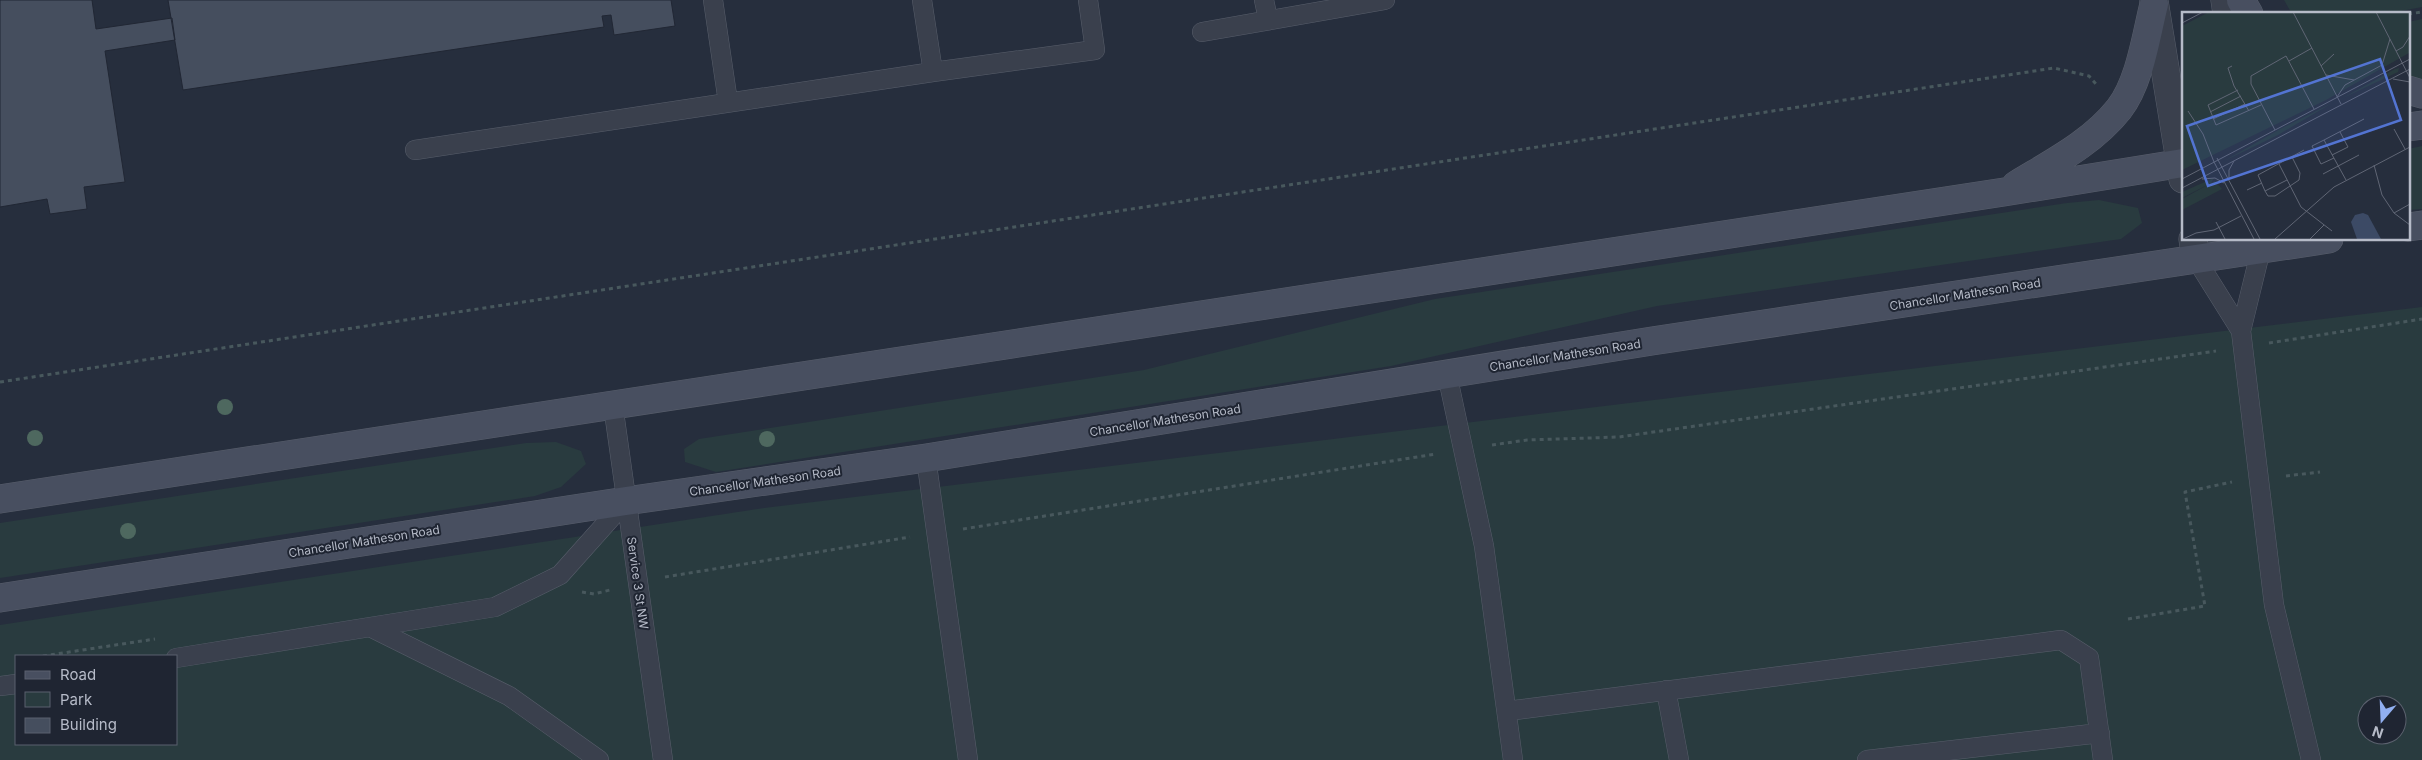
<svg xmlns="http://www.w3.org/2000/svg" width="2422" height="760" font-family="Inter,sans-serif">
  <rect width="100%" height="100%" fill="#262e3d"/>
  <!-- green -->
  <path fill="#293b3f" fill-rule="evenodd" d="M2284,0H2422V7L2385,14H2292Z
    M2422,19V82H2408V22Z
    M2422,146V209L2408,210V149Z
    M2099,200L2138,208L2142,223L2121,239L1657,306L1391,366L716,472L685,462L684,449L699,439L1144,370L1435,299L2067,203Z
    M2422,307V760H0V625L764,508ZM16,656H176V744H16ZM2367,705H2397V735H2367Z
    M556,442L581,451L586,464L561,487L535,496L0,578V523L526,443Z"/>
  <!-- building -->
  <path fill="#454e5e" stroke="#212734" d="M0,0H92L96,29L172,18L175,40L105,51L125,182L84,187L87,209L50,214L47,199L0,207Z
    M168,0H671L675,26L614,35L611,15L602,16L604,27L183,90Z"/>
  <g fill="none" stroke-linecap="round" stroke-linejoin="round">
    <defs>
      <path id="service" d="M713,0L728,102
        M1264,0L1268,19
        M1202,32L1385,0
        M933,72L1095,50L1088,0
        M415,150L933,72L922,0
        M2261,249L2241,331L2274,605L2311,760
        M2196,259L2241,331
        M1447,374L1484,546L1513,760
        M613,405L663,760
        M926,458L968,760
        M370,627L509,696L599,760
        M176,658L495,607L560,575L626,501
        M0,686L16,684
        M1666,690L1679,760
        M1507,711L2061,640L2089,658L2103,760
        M1867,760L2100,733"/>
      <path id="tertiary" d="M2225,0L2227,14
        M2154,1L2183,179
        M2193,239L2196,259"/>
      <path id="secondary" d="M2241,0L2249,14
        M2408,90L2422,94
        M2408,127L2422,125
        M2016,185C2052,163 2092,143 2119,109C2140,82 2146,36 2154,4
        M2408,227L2422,225
        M0,499L2004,192L2183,163
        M0,598L626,501L926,458L1652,341L2329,239"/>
    </defs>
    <!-- service casing -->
    <use href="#service" stroke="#585e6b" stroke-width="20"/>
    <!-- tertiary casing -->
    <use href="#tertiary" stroke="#585e6b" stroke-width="29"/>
    <!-- secondary casing -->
    <use href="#secondary" stroke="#585e6b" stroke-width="29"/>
    <!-- path -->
    <path stroke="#48585d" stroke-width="3" stroke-dasharray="4 4" stroke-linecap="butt" d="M2408,14L2422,12
      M2269,343L2422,319
      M0,382L2054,68L2089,76L2096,84
      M1492,445L1527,440L1619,437L2216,351
      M2286,476L2320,472
      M963,529L1436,454
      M665,577L910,537
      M582,592L594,594L610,590
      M2128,619L2205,606L2185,492L2232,482
      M43,656L155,639"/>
    <!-- service -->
    <use href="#service" stroke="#3a404d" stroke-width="19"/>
    <!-- tertiary -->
    <use href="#tertiary" stroke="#3a404d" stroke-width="28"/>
    <!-- secondary -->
    <use href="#secondary" stroke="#484f60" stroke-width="28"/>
  </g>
  <!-- trees -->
  <g fill="#4e685f">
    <circle cx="225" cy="407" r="8"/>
    <circle cx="35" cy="438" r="8"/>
    <circle cx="767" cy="439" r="8"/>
    <circle cx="128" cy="531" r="8"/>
  </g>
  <g text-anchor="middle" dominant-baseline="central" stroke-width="4" stroke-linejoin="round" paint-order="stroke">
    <!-- street labels -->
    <g font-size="12" fill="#b6bbc8" stroke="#1f2532">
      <text transform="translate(1965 294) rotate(-9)">Chancellor Matheson Road</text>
      <text transform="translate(1565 355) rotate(-9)">Chancellor Matheson Road</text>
      <text transform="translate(1165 420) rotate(-9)">Chancellor Matheson Road</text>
      <text transform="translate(765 481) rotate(-8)">Chancellor Matheson Road</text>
      <text transform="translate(364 541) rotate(-9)">Chancellor Matheson Road</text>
      <text transform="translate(638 583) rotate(82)">Service 3 St NW</text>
    </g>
  </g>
  <!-- overview -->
  <g transform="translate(2182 12)">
    <rect width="228" height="228" fill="#262e3d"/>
    <path d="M27,0H227V41L144,88L0,158V14ZM217,56L216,60L159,87L213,57ZM152,90L96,123L42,149L98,117ZM32,166L29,171L0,186V180ZM33,169L40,177L0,198V187Z" fill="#293b3f"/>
    <path d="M181,201L186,203L199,227H175L169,210L173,203Z" fill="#3c4a65"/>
    <path fill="none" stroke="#606675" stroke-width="1" d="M111,0L159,92M194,0L228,66M0,11L21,0M214,39L221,35L228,24M107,49L130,36M50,54L46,56L52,74L67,99M139,54L152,42M144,63L172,68M211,67L228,70M56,78L26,93L34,113L79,93M155,85L163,73L200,53L208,27M6,99L21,122L32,150L72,227M28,100L59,84M31,107L63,92M212,117L223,137M93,118L69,72V64L104,44L132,97M142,128L130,134L139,152L152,146M150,143L166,135L158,120M35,146L78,227M97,152L119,195L150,219M192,153L200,183L212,201L228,213M141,162L177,143M0,167L228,47M20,167L33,166L42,171M47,167V158L52,149M105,168L83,179L86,184H93L117,168L118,161L110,145M164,168L142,128L182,107M0,176L228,57M65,178L80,171M83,179L76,163L122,138M212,201L228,192M34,210L43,227M1,227L14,221L32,218L59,204M93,227L152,175L228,135M128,227L142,213"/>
    <path fill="#5374d2" fill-opacity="0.15" stroke="#5374d2" stroke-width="2.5" d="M198,47L219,108L26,174L5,114Z"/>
    <rect width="228" height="228" fill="none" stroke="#b6bbc8" stroke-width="2.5"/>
  </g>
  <!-- legend -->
  <rect x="15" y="655" width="162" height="90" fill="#1f2532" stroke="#5b616e"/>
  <rect x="25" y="671" width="25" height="8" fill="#484f60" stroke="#5b616e"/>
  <text x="60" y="680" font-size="15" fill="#b6bbc8">Road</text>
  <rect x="25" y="692" width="25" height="15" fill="#293b3f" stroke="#5b616e"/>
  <text x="60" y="705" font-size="15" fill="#b6bbc8">Park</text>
  <rect x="25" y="718" width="25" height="15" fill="#454e5e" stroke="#5b616e"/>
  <text x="60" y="730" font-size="15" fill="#b6bbc8">Building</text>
  <!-- north arrow -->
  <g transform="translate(2382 720) rotate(199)"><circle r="24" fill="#1f2532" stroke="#5b616e"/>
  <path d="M0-4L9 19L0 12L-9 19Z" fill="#91aff1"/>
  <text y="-8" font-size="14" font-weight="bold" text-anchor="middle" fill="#b6bbc8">N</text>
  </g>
</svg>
